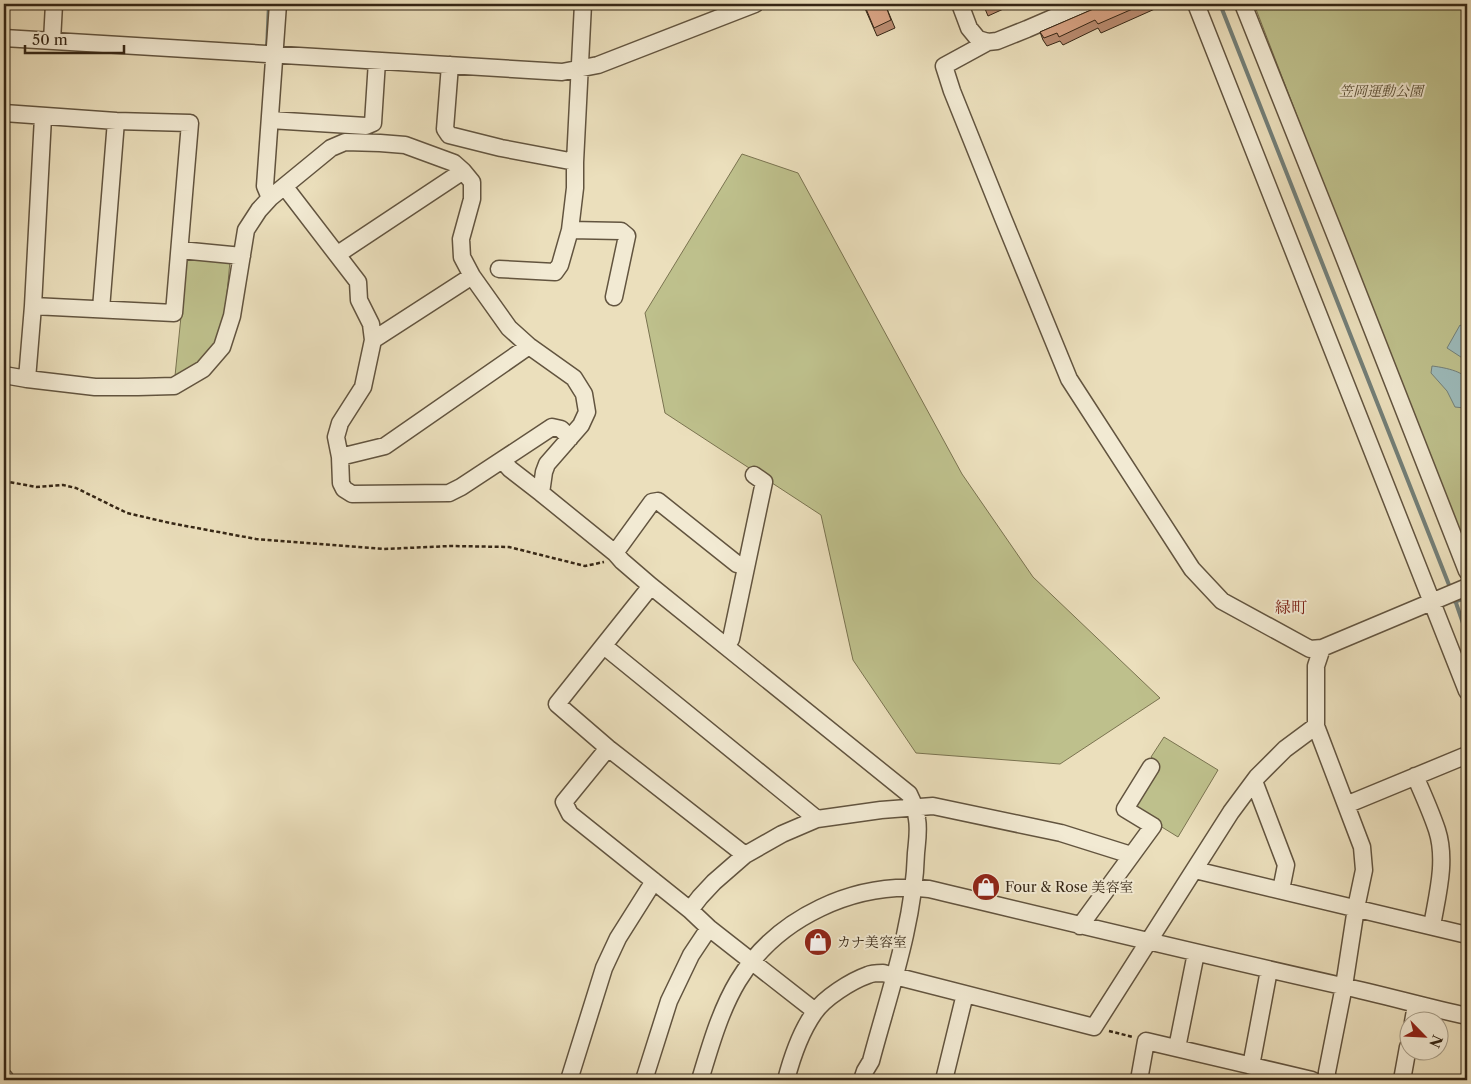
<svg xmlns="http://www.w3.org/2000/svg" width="1471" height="1084" font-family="'Libre Caslon Text','Noto Serif JP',serif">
  <rect width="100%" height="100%" fill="#ebdfbc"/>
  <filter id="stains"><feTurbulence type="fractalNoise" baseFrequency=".004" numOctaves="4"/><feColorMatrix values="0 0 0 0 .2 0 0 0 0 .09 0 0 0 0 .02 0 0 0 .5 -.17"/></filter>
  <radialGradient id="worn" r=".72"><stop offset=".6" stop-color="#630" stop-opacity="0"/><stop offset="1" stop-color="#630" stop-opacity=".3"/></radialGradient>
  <!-- green -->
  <path fill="#bec08c" stroke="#7a7350" d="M1254,4H1467V558Z
    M742,154L798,173L962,474L1033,577L1160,698L1060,764L916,753L853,660L821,515L665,413L645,313Z
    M187,257L230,261L224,326L219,339L201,361L190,369L175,376Z
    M1164,737L1218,770L1178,837L1131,808L1159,763L1151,757Z"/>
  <!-- water -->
  <path fill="#9cbaba" stroke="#737f78" d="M1460,325L1467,330V361L1447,348Z
    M1432,366C1441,367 1466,371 1467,381C1469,388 1467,397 1467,405L1464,408L1455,407L1447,391L1431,373Z"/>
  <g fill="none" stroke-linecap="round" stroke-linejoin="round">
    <!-- stream -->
    <path stroke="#737f78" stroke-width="4" d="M1220,4L1451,590
      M267,49L269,4
      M1454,597L1467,635
      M1455,602L1467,597"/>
    <defs>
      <path id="minor" d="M960,4L969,28L978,39L988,42L997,41L1027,29L1085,4
        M1196,4L1467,691
        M1243,4L1340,247L1467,571
        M4,38L562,72L598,65L755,4
        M52,41L54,4
        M988,42L944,66L952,91L1003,218L1069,379L1192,569L1222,601L1310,649L1322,648L1467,587
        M450,65L445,129L449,135L501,148L575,162
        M4,113L116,121L190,123L174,313L33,306
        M270,120L366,126L373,123L377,61
        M285,187L358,282L359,300L371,324L373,340L363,387L340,423L336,437L340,457L341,483L344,489L352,494L449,493L461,487L502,460L510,469L541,493
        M270,198L265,186L278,4
        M570,230L621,231L627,236L614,297
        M180,250L242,256
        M338,254L463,171
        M499,269L555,272L560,265L570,230L575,188V162L583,4
        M101,309L116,121
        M373,340L472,276
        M4,375L27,379L95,387H138L174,386L203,369L222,347L232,316L246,230L259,210L270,198L331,148L345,142L380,143L405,145L454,163L463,171L472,182V199L461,239L462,257L472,276L509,328L529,346L574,378L584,394L587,412L581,425L547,464L544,472L541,493L615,553L622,561L651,586L909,794C913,802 916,810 917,819C919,830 917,842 916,853C914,924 889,993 871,1061L865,1071L862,1080
        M27,379L33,306L43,117
        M340,457L385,446L529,346
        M502,460L552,427L561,429L570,438
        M615,553L652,502L658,501L737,564L745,566
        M651,586L557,704L608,748L745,855
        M604,646L817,819
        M726,646L731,639L764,482L754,475
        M1322,648L1316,666V726L1362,847L1364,870L1356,908L1344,986L1327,1072V1080
        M608,748L564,802L570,814L690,910L709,928L815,1011
        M1415,776C1423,794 1431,812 1437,830C1447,861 1437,896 1432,926
        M1254,781L1286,865L1281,890
        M1346,805L1467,755
        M1195,870L1467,935
        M690,910L700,897L714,882L745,855L782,834L817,819L881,810L933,806L1061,833L1131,855
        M1080,926L1153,826L1125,809L1151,767
        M1413,1022L1416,1005
        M1177,1048L1196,953
        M1251,1066L1269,970
        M4,1077L6,1080
        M569,1080L604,968L618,938L654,881
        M644,1080L669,1001L691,955L709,928
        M700,1080C710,1047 720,1011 738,981C777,917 855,881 929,889C1067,922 1204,955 1342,986C1384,995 1425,1007 1467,1016
        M786,1080C792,1057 800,1033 814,1013C824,998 851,981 868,975C872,973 878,973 883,973L1094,1027L1231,812L1257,777L1285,749L1316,726
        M944,1080L965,994
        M1139,1080L1146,1041L1312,1080
        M1402,1080L1408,1047"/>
    </defs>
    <!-- minor casing -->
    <use href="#minor" stroke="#62543f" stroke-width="19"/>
    <!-- path -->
    <path stroke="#352615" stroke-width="2.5" stroke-dasharray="4 2.5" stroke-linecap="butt" d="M4,481L36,487L63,485L76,488L127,513L170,523L256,539L384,549L451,546L509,547L585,566L604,562
      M1109,1031L1133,1037"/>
    <!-- minor -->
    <use href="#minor" stroke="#f2ead3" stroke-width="16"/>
  </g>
  <!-- wall -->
  <path fill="#bb8d72" stroke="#352615" d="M863,4H885L895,28L877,36Z
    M983,4H1009L1010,6L988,16Z
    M1105,4H1166L1101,33L1098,28L1063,45L1060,41L1047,46L1043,40L1040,32Z"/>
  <!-- building -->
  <path fill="#d9a485" stroke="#352615" d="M864,4H885L891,20L874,28Z
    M984,4H993L985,7Z
    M1105,4H1144L1098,24L1095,20L1059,37L1057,33L1044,38L1040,32Z"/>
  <!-- icons -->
  <defs>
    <symbol id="shop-disc" viewBox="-11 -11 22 22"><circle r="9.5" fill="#8f2418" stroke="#f2ead3"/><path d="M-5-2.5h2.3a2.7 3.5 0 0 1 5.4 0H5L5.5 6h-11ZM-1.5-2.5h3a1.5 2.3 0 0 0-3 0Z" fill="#fff"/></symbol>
  </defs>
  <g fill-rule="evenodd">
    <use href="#shop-disc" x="970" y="871" width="32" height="32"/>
    <use href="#shop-disc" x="802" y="926" width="32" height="32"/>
  </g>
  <g text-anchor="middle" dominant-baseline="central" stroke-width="4" stroke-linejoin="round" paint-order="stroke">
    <!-- park labels -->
    <g font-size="14" font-style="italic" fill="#574c33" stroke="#f2ead3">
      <text x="1381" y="91">笠岡運動公園</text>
    </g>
    <!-- poi labels -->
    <g font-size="14" fill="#352615" stroke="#f2ead3" text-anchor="start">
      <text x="1005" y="887">Four &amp; Rose 美容室</text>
      <text x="837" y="942">カナ美容室</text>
    </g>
    <!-- quarter labels -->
    <g font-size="16" fill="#7a1f14" stroke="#f2ead3">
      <text x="1291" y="607">緑町</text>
    </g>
  </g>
  <!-- margin -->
  <rect width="1471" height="1084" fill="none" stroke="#ebdfbc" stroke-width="20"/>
  <rect x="5" y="5" width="1461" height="1074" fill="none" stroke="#352615" stroke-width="2.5"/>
  <rect x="10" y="10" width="1451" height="1064" fill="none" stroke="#352615"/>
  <!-- north arrow -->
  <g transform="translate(1424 1036) rotate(114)"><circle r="24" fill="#f2ead3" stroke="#a69c87"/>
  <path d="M0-4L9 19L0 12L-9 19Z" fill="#8f2418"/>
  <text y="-8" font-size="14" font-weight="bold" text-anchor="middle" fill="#352615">N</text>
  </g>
  <!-- scale -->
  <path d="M25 45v8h99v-8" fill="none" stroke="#352615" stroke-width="2.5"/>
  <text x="32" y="45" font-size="15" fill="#352615" stroke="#f2ead3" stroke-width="4" paint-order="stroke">50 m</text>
  <rect width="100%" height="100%" filter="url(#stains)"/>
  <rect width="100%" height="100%" fill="url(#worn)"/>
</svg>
